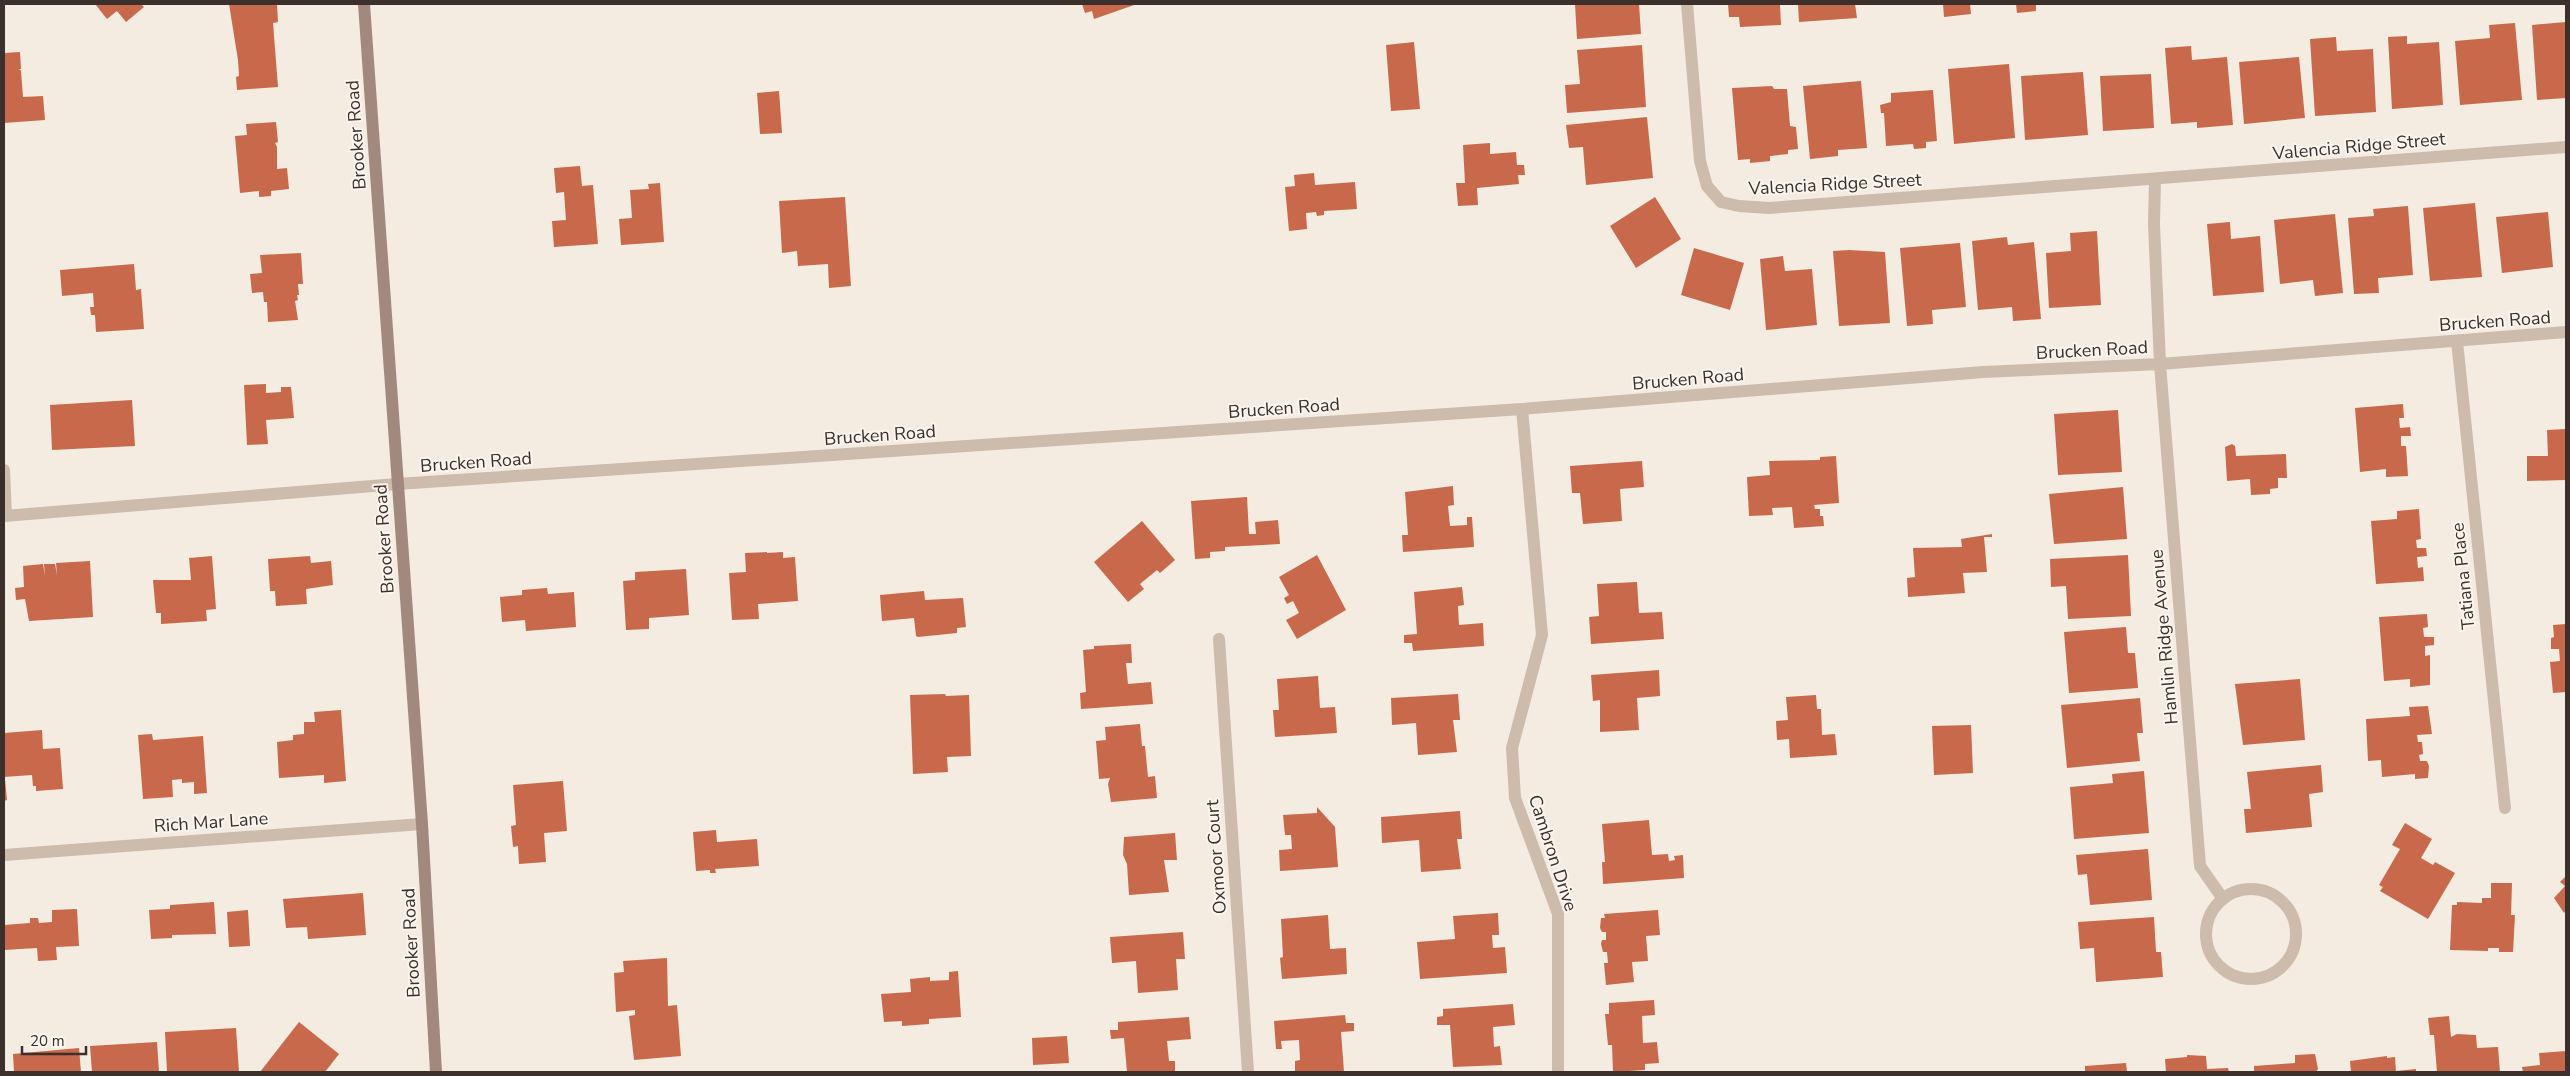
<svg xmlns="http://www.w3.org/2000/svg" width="2570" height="1076" font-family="'Nunito Sans',sans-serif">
  <rect width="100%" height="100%" fill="#f4ebe1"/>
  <!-- building -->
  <path fill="#c8694b" d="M95,4H141L144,7L126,22L117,11L107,19Z
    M229,4H277L278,22L273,23L278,87L237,90L236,77L239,76L238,60Z
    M1082,4H1137L1094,19L1092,11L1085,13Z
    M1575,4H1639L1641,34L1577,39Z
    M1728,4H1780L1781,25L1740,27L1739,17H1729Z
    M1798,4H1855L1857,18L1799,22Z
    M1943,4H1970L1971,14L1944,17Z
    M2016,4H2036V11L2017,13Z
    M2566,22V98L2537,100L2532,25Z
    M2515,23L2522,100L2460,105L2455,41L2490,38L2489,25Z
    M2407,36V44L2439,42L2443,105L2392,109L2388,37Z
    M2336,37L2337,51L2373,49L2376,112L2315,116L2310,39Z
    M1414,42L1420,109L1391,111L1386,45Z
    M1642,45L1646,107L1567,113L1565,85L1580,84L1577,50Z
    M2191,46L2192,60L2227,57L2233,125L2197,128V122L2171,124L2165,48Z
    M20,52L21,69H19L21,71L23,97L43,96L45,120L4,123V53Z
    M2299,57L2305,118L2244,124L2239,62Z
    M2009,64L2015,138L1954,144L1948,69Z
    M2083,72L2088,135L2025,140L2021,76Z
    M2151,74L2154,128L2103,131L2100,76Z
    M1861,81L1867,148L1838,150V156L1810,159L1803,86Z
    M1772,86L1774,89H1787L1790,126L1796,127L1798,149L1788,150V154L1770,156V161L1750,163V159L1738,160L1732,88Z
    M1933,90L1937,141L1926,142V148L1914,149L1913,144L1886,146L1884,113H1881L1880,105L1891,102V93Z
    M779,91L782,133L760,134L757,93Z
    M1647,117L1653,178L1586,185L1583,147L1569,148L1566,125Z
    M276,122L278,142L275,143L277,147V169L287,168L289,189L271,191V196L259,197V191L240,193L235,136L247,135L246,124Z
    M1490,143V154L1516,152L1517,165H1524L1525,175H1518L1519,184L1477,188L1478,205L1458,206L1456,183H1465L1463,145Z
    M580,166L582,186L593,185L598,244L554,247L552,221L566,220L564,192L556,193L554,168Z
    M1314,173L1315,185L1355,182L1357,209L1324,211V215L1317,216L1316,212L1306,213L1307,229L1289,231L1285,187L1295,186L1294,175Z
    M660,183L664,242L621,245L619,219L632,218L630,190L649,189L648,184Z
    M845,197L851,286L829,288L828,264L798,266L797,251L782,253L779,201Z
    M1655,197L1681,239L1636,268L1610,226Z
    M2475,203L2482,277L2430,281L2423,208Z
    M2408,206L2413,275L2378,278L2379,293L2354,294L2348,218L2374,216L2373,209Z
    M2548,212L2553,267L2502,273L2496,217Z
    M2335,214L2343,293L2315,296L2313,280L2280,284L2274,220Z
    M2230,222L2231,239L2260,236L2264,292L2213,296L2207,224Z
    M2097,231L2101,305L2049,308L2046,253L2071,251L2070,233Z
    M2007,237L2008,245L2034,242L2041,319L2013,321L2012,307L1978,310L1972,241Z
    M1960,243L1966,307L1932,310L1933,324L1907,326L1900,248Z
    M1694,248L1744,263L1730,310L1681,295Z
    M1849,250L1885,252L1890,323L1839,326L1833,251Z
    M301,253L303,284H298L299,295H297L298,300L295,301L298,320L268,322L267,302H264L263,292L252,293L250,274L262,273L260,255Z
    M1783,256L1785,271L1812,269L1817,325L1766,330L1760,259Z
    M134,264L136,290L141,289L144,329L96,332L95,315H91L90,307H94L93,293L62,296L60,270Z
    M266,384V393L281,392V387H291L294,418L266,420L268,444L247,445L244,385Z
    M132,400L135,446L52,450L50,405Z
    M2403,404L2404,418H2399L2400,428L2410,427L2411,436H2401V446H2406L2408,476L2386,477V469L2360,472L2355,408Z
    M2118,410L2122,472L2058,475L2054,414Z
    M2566,429V480L2527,481V456H2548L2547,430Z
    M2232,444L2235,446L2236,456L2286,454L2287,478H2278V488L2270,489V494L2251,495L2250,479L2227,481L2225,447Z
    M1836,456L1839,503L1814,505L1815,509H1820V516H1823L1824,526L1794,528L1792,507L1772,508L1773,515L1749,516L1747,477L1770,475L1769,461L1820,460V457Z
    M1642,461L1644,487L1620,489L1622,521L1583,524L1580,493H1572L1570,466Z
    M1453,486L1454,505L1448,506L1450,526L1467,525V517H1472L1474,547L1403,552L1402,535H1408L1405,492Z
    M2123,487L2127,539L2054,544L2049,494Z
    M1247,497L1249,534H1256L1255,522L1278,520L1280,544L1225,547V551L1210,552V558L1195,559L1191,501Z
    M2419,509L2421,539L2416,540L2417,548H2426L2427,556L2417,557L2418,568L2423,567L2424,581L2376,584L2371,521L2397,519V511Z
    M1142,521L1175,560L1160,573L1157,570L1140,584L1144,589L1128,602L1094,562Z
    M1992,534V537H1984L1987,572L1963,573L1965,593L1908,597L1907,578L1915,577L1913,548L1962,547L1961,539Z
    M767,552V553L783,552V558L795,557L798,601L758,604L759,619L732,620L729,573L746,572L745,553Z
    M1317,555L1346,610L1297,639L1286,620L1299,613L1293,601L1287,604L1284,598L1289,595L1279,577Z
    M2128,555L2131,616L2068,619L2066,586L2051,587L2050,559Z
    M212,556L216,609L206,610L207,621L161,624V613H156L153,580H191L189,558Z
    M310,556L311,563L331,561L333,585L306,589L307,604L276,606L275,591H270L268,559Z
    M90,561L93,617L29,621L25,599L16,600L15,588L24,587L23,566L43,564L45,576L44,564H55L57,575L56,563Z
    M686,569L689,615L649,618V629L626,630L623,581L635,580V572Z
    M1637,582L1639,613L1662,612L1664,639L1591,644L1589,617L1599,616L1597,584Z
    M1462,587L1464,605L1458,606L1459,625L1483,623L1484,646L1413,651L1412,643H1404V635L1417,634L1414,592Z
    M547,588L548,594L574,592L576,627L526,631L525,620L502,622L500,597L522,595V590Z
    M924,591L925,600L963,598L966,627L957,628V633L918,637L916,636L914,618L882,621L880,595Z
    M2427,614L2428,627L2423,628L2424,637H2434V645L2425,646V656L2430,655V685L2410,687V679L2384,681L2379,617Z
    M2566,624V692L2553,693L2550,662L2560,661L2559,649H2551V638L2554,637L2553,625Z
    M2126,627L2128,653H2135L2138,688L2069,693L2064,632Z
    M1131,644L1132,663H1126L1128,684L1151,682L1153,704L1081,709L1080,693L1086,692L1083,650L1094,649V646Z
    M1659,670L1660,696L1637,698L1639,730L1600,732V700L1593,701L1591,675Z
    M1318,676L1320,708L1335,707L1337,733L1275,737L1273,710H1279L1277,679Z
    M2300,679L2305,740L2243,745L2235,684Z
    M945,694L946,696L969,695L971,756L947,757L948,772L913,774L910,695Z
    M1458,694L1460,720H1453L1457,752L1418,755L1416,723L1392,725L1391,698Z
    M1816,695L1817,709H1821L1822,735L1835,734L1837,755L1790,758L1789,739L1777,740L1776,721L1788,720L1786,697Z
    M2140,698L2143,733H2137L2140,761L2067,768L2061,705Z
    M2428,706L2432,734L2417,735L2418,742H2422L2423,754L2419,755L2420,761H2427L2429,766L2428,778L2415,779V774L2382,777L2381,760L2368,761L2366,719L2410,716L2409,707Z
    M341,710L346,781L324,783V775L279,778L277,742L293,740V735L304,734V722H315L314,712Z
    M1140,724L1142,746H1145L1148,777L1155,776L1157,798L1111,802L1108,784L1110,778L1099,779L1096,741L1106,740L1105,727Z
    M1971,725L1973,773L1934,775L1932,726Z
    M42,730L43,749L60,748L63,789L36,791V786H33L32,775L4,777V733Z
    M152,734L153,740L203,736L207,793L194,794V782L182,783V779L172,780L173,797L143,799L138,735Z
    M2321,765L2323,792L2309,794L2312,827L2246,833L2244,809H2251L2247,772Z
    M2144,771L2149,833L2074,839L2070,787L2113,783L2112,774Z
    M4,779H5L7,800L4,801Z
    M563,781L567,831L544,833L546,862L519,864L518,846L513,847L511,826L516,825L513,785Z
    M1317,807L1335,827L1338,867L1280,871L1279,850L1292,849L1291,835H1285L1283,815L1317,813Z
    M1460,811L1462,839H1457L1461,869L1421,872L1419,840L1382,843L1381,817Z
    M1649,820L1652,855L1668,854L1669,861L1675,860L1674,856L1683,855L1684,878L1603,884L1602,862H1605L1602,824Z
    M2405,823L2432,839L2421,858L2433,865L2435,862L2455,873L2428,919L2380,891L2383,887L2379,885L2400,849L2392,845Z
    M716,830L717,842L757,839L759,866L715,869L716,873H710V870L696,871L693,832Z
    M1175,833L1177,860H1164L1169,892L1129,895L1127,864L1123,855L1124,837Z
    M2148,849L2152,900L2090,905L2087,874L2078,875L2076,855Z
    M2566,876V910L2564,913L2554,898L2565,886L2560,882Z
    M2491,883H2512L2511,915H2515L2513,952H2499V948H2488V951L2450,950L2452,905H2457V902L2482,903V898H2491Z
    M363,893L366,935L308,939L307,927L286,928L283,899Z
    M214,902L216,934L172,935V938L151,939L149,910L170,909V905Z
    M77,909L79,946L56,947L57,960L38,961L37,948L4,950V925L30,923V918H38L39,923L52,922V910Z
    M248,910L250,946L229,947L227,912Z
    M1658,910L1660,935L1646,936L1648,961L1632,962L1634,982L1606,985L1604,963H1608L1607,952H1603L1601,944L1602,940H1606V932H1602L1600,928L1601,918H1605L1604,914Z
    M1498,913L1499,935H1492L1493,948L1505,947L1507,973L1420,979L1417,942L1455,939L1453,916Z
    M1328,915L1330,949L1346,948L1347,974L1282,979L1280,958L1283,957L1281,919Z
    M2154,917L2156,952H2161L2163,977L2096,982L2094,948L2080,949L2078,922Z
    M1183,932L1185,959H1176L1178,990L1138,993L1136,961L1112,963L1110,937Z
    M667,958L668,1006L677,1005L681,1056L634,1060L629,1016L635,1015V1010L616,1012L614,973L624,972L623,961Z
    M958,971L961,1017L929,1019V1024L902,1026V1021L884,1022L881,994L911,992L910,979L930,977V981L949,980V972Z
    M1654,1000L1655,1015L1642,1016L1643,1043L1657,1042L1659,1063L1645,1064V1070L1613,1072L1612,1045H1608L1605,1014H1609V1003Z
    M1513,1004L1515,1025L1493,1027L1494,1047L1500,1046L1502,1065L1453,1067L1450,1025H1437V1017L1443,1016V1009Z
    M1345,1015L1346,1023H1354V1031L1341,1032L1344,1072H1295V1061L1300,1060L1299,1040L1281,1041L1282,1049H1276L1274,1021Z
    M2449,1016L2451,1037L2457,1034L2476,1035L2477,1048L2498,1047L2500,1072H2437L2434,1035H2430L2428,1018Z
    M1189,1017L1191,1039L1167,1041L1169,1061H1175V1072H1127L1124,1038L1111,1039L1110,1030H1118V1022Z
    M299,1022L339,1054L325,1072H260Z
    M236,1028L239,1072H167L165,1032Z
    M1067,1036L1069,1063L1033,1065L1032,1038Z
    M157,1042L159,1072H92L90,1046Z
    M79,1048L81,1072H14L13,1054Z
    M2566,1051V1072H2523L2522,1067L2540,1065L2539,1053Z
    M2315,1054L2318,1069L2316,1072H2254V1066L2295,1063V1055Z
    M2187,1055L2206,1056L2207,1069L2228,1068L2229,1072H2166L2165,1059L2187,1057Z
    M2387,1056V1058L2395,1057L2396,1072H2351L2350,1061Z
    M2126,1063L2127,1072H2085V1066Z
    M2416,1069V1072H2396V1071Z"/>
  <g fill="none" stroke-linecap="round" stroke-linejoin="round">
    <!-- street -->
    <path stroke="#cdbbac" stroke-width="12" d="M1687,4L1700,161L1707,186L1721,202L1739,206L1769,208L2566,147
      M2155,180L2154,224L2160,364L2200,866L2223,899
      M2457,341L2505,808
      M1522,409L1542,635L1512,748L1515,798L1558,914V1072
      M4,470L6,516
      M4,516L397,484L1522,409L1983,372L2160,364L2566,332
      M1219,639L1248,1072
      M4,855L422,824
      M2206 934a45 45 0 1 1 90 0a45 45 0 1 1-90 0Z"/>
    <!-- secondary -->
    <path stroke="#a18a7d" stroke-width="12" d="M364,4L422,824L436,1072"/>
  </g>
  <g text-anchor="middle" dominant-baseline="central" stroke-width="4" stroke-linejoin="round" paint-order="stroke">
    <!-- street labels -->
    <g font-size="18" fill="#3b302b" stroke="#fbf5ee">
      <text transform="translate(356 135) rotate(-94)">Brooker Road</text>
      <text transform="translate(2359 146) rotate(-5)">Valencia Ridge Street</text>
      <text transform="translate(1835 184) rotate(-3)">Valencia Ridge Street</text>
      <text transform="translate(2495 321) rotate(-4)">Brucken Road</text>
      <text transform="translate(2092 350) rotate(-3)">Brucken Road</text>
      <text transform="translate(1688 379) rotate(-5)">Brucken Road</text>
      <text transform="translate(1284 408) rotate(-4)">Brucken Road</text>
      <text transform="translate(880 435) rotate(-4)">Brucken Road</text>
      <text transform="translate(476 462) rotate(-4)">Brucken Road</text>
      <text transform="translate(384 539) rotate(-94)">Brooker Road</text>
      <text transform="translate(2463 576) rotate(-96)">Tatiana Place</text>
      <text transform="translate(2164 637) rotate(-95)">Hamlin Ridge Avenue</text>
      <text transform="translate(211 822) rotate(-4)">Rich Mar Lane</text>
      <text transform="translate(1553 853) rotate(72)">Cambron Drive</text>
      <text transform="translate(1216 857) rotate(-94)">Oxmoor Court</text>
      <text transform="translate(411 943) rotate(-93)">Brooker Road</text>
    </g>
  </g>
  <!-- border -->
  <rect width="2570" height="1076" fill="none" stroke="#3b302b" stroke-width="10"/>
  <!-- scale -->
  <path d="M22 1046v8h64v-8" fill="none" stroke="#3b302b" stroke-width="2.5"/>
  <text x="30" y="1046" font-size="15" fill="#3b302b" stroke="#fbf5ee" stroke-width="4" paint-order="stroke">20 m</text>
</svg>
